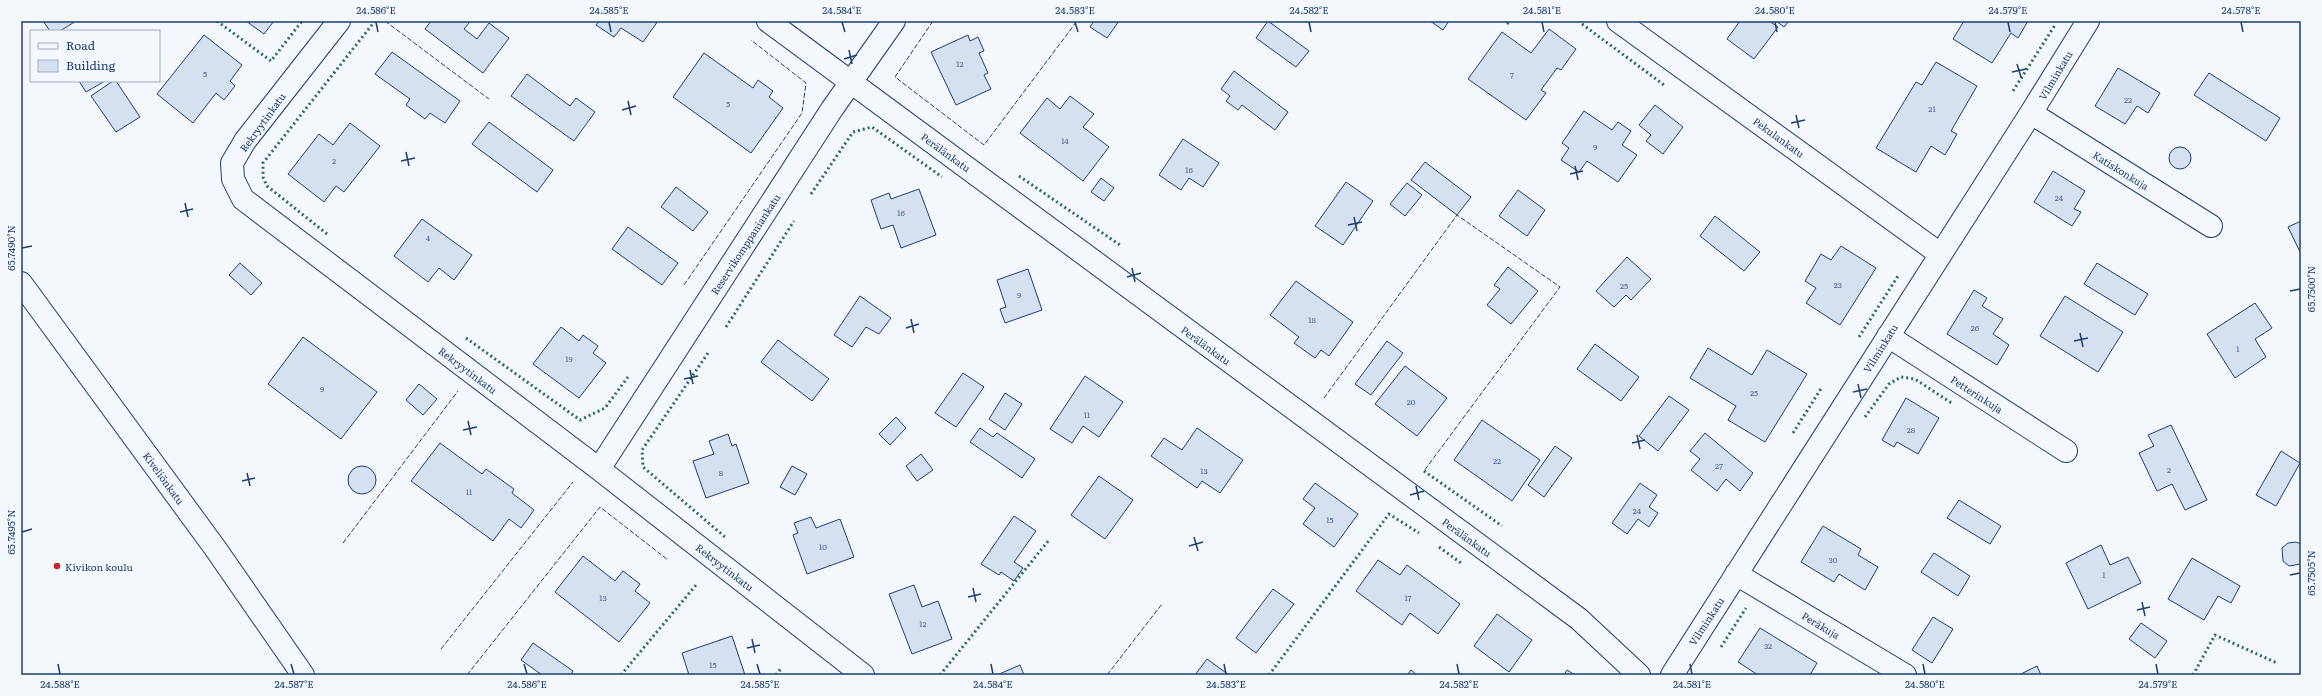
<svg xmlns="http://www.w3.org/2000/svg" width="2322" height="696" font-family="Literata,serif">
  <rect width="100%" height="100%" fill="#f4f7fb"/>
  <!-- building -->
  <path fill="#d5e0f0" stroke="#1d3f73" d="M43,21H76L60,31H50Z
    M246,21H274L264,34Z
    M431,21H467L469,23L464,29L477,39L489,23L509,38L483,73L425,29Z
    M599,21H658L643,42L621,28L614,37L596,25Z
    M1094,21H1119L1107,38L1090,27Z
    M1268,21L1309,51L1296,67L1256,38Z
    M1430,21H1449L1443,30Z
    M1740,21H1769L1778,27L1754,59L1727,39Z
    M1776,21H1789L1784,27Z
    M1964,21H2028L2018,38L2011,33L1992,63L1953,39Z
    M1549,29L1576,49L1561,70L1557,68L1541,90L1546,93L1526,120L1468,79L1502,32L1531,53Z
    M204,35L242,65L230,81L235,86L224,100L216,93L193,123L157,94Z
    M968,35L970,41L978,37L984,51L979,53L988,73L984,75L991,89L956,105L931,52Z
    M392,52L460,101L445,123L430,113L425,119L406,105L410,99L375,74Z
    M704,53L753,88L758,80L773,91L769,97L783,108L751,153L673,97Z
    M1936,62L1977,86L1951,131L1957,134L1945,155L1931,146L1916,172L1876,148L1916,82L1922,85Z
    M2118,68L2160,93L2148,113L2137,106L2125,124L2095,106Z
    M1234,71L1288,112L1275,130L1242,105L1238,110L1226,101L1230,96L1221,89Z
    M2209,73L2280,118L2266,141L2194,95Z
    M527,74L570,106L576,98L595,112L574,141L511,96Z
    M79,81H105L86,92Z
    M113,81H116L140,117L116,132L91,96Z
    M1070,96L1094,114L1083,127L1109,147L1083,181L1020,133L1047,98L1060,109Z
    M1655,105L1683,127L1663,154L1646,141L1651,135L1639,125Z
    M1584,111L1612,130L1618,122L1631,131L1622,145L1637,155L1618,182L1587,161L1579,172L1561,160L1569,148L1562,143Z
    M489,122L553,170L537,192L472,144Z
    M350,123L380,146L344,192L336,186L324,202L288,174L319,134L333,145Z
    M1183,139L1219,163L1203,187L1189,178L1181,190L1159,175Z
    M2169 158a11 11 0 1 1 22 0a11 11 0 1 1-22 0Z
    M1425,162L1471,197L1457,215L1411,180Z
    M2053,171L2085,191L2074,209L2081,212L2072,226L2034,202Z
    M1101,178L1114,188L1104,201L1091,192Z
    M1346,182L1373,201L1343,245L1315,226Z
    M1407,183L1422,195L1405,216L1390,204Z
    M676,187L708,212L693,231L661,207Z
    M919,189L936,235L901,248L893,225L881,229L871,200L889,193L891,199Z
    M1518,190L1545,210L1527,236L1499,216Z
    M1715,216L1760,252L1744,271L1700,236Z
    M422,219L472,255L454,280L439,268L428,282L394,256Z
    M2301,221V254L2288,227Z
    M628,227L678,263L662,285L612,249Z
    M1841,246L1876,268L1840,325L1806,303L1816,288L1805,281L1821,254L1831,260Z
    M1627,257L1651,279L1631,300L1626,295L1614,307L1596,291Z
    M240,263L262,283L251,295L229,275Z
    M2097,263L2148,294L2135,315L2084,284Z
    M1508,267L1538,291L1511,324L1487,305L1500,289L1494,285Z
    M1028,269L1042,310L1005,323L1000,309L1006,307L997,280Z
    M1296,281L1353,322L1329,356L1321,350L1315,358L1294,343L1299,337L1270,315Z
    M1974,290L1987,298L1982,306L2003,319L1993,334L2009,345L1997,365L1947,334Z
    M860,296L891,318L879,334L866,327L852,347L834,335Z
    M2065,296L2123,332L2098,372L2040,336Z
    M2255,303L2272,328L2255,339L2266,357L2235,378L2207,334Z
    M561,327L579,341L583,335L598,346L593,353L606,363L579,398L533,364Z
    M303,337L377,392L341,439L268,384Z
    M778,340L829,379L812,401L761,362Z
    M1387,341L1403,353L1371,395L1355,384Z
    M1595,344L1639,377L1621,401L1577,369Z
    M1708,348L1752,375L1767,350L1807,374L1765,442L1728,420L1736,406L1690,378Z
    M1405,366L1447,398L1417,436L1375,404Z
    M963,373L984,387L956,427L935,413Z
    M1085,376L1123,402L1099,437L1083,426L1072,443L1050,429Z
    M419,384L437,399L423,415L406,400Z
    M1005,393L1022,404L1005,430L989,419Z
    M1669,396L1689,410L1658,451L1639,436Z
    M1906,398L1939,418L1918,454L1897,442L1894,447L1882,440Z
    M896,417L906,428L890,445L879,434Z
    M1482,420L1540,460L1512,501L1454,460Z
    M2171,425L2207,500L2185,510L2172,484L2157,491L2139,453L2154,446L2148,435Z
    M980,428L993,437L997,433L1035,459L1022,478L970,442Z
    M1197,428L1243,460L1220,493L1202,481L1197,488L1151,456L1164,438L1182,450Z
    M1705,433L1753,473L1740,491L1726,479L1717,491L1691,470L1700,459L1690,451Z
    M728,434L732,446L736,444L749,483L706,498L693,461L714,454L709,441Z
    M440,443L482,474L486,469L514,489L512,493L534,510L521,528L509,519L493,541L411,481Z
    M1555,446L1572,458L1544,497L1528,485Z
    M2281,451L2300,463L2276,506L2256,495Z
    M921,454L933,470L917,481L906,466Z
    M348 480a14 14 0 1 1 28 0a14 14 0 1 1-28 0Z
    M792,466L807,474L795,495L780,487Z
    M1099,476L1133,500L1105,539L1071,515Z
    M1315,483L1358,514L1334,547L1303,524L1315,508L1303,499Z
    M1640,483L1657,495L1649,507L1658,513L1649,527L1638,519L1627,534L1612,523Z
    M1959,500L2001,526L1990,544L1947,518Z
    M1014,516L1036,531L1014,562L1023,568L1014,581L1001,572L999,575L981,564Z
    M811,517L816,528L840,519L854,557L807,574L793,535L798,533L794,523Z
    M1823,526L1861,549L1858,555L1878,567L1865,590L1839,574L1834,582L1801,562Z
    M2296,542L2301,544V564L2289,566L2283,561L2282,548L2288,543Z
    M2101,545L2110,565L2128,557L2141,583L2088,609L2066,563Z
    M1934,553L1970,576L1958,596L1921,572Z
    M583,556L615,581L623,571L640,584L635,591L650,603L619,642L555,592Z
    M2192,558L2240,586L2231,603L2218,596L2204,620L2168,599Z
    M1378,560L1400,575L1407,565L1460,604L1438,634L1410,613L1402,625L1356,591Z
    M914,585L922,607L938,601L952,639L912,654L889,594Z
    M1273,589L1294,604L1256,653L1236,638Z
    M1497,614L1532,640L1509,672L1474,646Z
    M1933,617L1953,629L1932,663L1912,650Z
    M2141,623L2167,641L2155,658L2129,639Z
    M1760,628L1817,663L1810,675H1758L1738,662Z
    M732,636L745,675H689L682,653Z
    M533,643L573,671L571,675H542L521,660Z
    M1207,659L1229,675H1195Z
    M1020,665L1024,675H997Z
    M2037,666L2041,675H2019Z
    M1411,670L1417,675H1407Z
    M1567,670L1575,675H1564Z"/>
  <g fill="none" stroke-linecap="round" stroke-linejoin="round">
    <defs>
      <path id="minor" d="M339,21L245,141L232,163L233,179L243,199L599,469L863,675
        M768,21L1579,619L1639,675
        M1618,21L1940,254
        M2031,113L2211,226
        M1888,336L2066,451
        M599,469L832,109L894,21
        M1736,574L1905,675
        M1672,675L2031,113L2088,21"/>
      <path id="secondary" d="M21,283L215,548L303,675"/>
    </defs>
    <!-- minor casing -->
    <use href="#minor" stroke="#1d3f73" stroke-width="24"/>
    <!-- secondary casing -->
    <use href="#secondary" stroke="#1d3f73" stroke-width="24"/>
    <!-- minor -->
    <use href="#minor" stroke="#f4f7fb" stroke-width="22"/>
    <!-- secondary -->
    <use href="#secondary" stroke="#f4f7fb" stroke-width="22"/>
    <!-- hedge -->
    <path stroke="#2c6c60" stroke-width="3" stroke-dasharray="2 3" stroke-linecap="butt" d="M217,21L271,61L302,21
      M1507,24L1510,21
      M1582,24L1664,85
      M2013,91L2055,25
      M1019,176L1120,245
      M811,194L853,132L872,127L942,177
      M327,234L267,186L263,177V163L375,21
      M726,327L794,221
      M1859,337L1898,276
      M466,338L580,420L605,408L628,377
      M708,353L642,450L643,467L725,537
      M1865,417L1889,384L1901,377L1915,379L1953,404
      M1793,433L1822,387
      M1424,471L1502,526
      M1439,547L1461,563
      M1721,647L1746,608
      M621,675L696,585
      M776,675L782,667
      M940,675L1049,540
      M1269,675L1389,514L1419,533
      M2193,675L2215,635L2277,663"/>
    <!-- fence -->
    <path stroke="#1d3f73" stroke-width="1" stroke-dasharray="5 2" stroke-linecap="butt" d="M385,21L489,99
      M933,21L895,77L984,145L1077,21
      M684,285L802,113L806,83L751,40
      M1324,398L1457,215L1560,287L1424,471
      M343,543L458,391
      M441,649L573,482
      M467,675L600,507L668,560
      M1107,675L1162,604"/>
  </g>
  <!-- ticks -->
  <path fill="none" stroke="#1d3f73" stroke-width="1.5" d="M376,22L378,32M609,22L611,32M842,22L845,32M1075,22L1078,32M1309,22L1311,32M1542,22L1544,32M1775,22L1777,32M2008,22L2010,32M2241,22L2243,32M849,50L852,64M844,59L857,55M2017,64L2021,77M2012,72L2026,69M628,101L631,115M622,110L636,106M1796,115L1799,128M1791,123L1805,120M406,152L409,166M401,161L415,158M1575,166L1578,180M1570,174L1583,171M185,203L188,217M180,212L193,209M1354,217L1357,231M1348,225L1362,222M22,248L32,246M1132,268L1135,282M1127,277L1141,273M2290,291L2300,289M911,319L914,333M906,328L919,324M2080,333L2083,347M2074,341L2088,338M690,370L693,384M684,379L698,376M1858,384L1861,398M1853,392L1867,389M468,421L471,435M463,430L477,427M1637,435L1640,449M1632,443L1645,440M247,473L250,486M242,481L255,478M1416,486L1419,500M1410,495L1424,491M22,532L32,529M1194,537L1198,551M1189,546L1203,542M2290,575L2300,573M973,588L976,602M968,597L981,594M2142,602L2145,616M2137,610L2150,607M752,639L755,653M747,648L760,645M58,664L60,674M291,664L294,674M524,664L527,674M757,664L760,674M991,664L993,674M1224,664L1226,674M1457,664L1459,674M1690,664L1692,674M1923,664L1925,674M2156,664L2158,674"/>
  <!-- markers -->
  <circle fill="#c62828" stroke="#f4f7fb" stroke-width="1.5" cx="57" cy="566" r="4"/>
  <g text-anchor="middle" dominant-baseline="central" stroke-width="3" stroke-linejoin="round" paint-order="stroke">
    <!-- number labels -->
    <g font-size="8" fill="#4b6792">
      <text x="960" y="63">12</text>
      <text x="205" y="73">5</text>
      <text x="1512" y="74">7</text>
      <text x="2128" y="99">22</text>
      <text x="728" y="103">5</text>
      <text x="1932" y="108">21</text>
      <text x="1065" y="140">14</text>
      <text x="1595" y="146">9</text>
      <text x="334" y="160">2</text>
      <text x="1189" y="169">16</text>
      <text x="2059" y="197">24</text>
      <text x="901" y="212">16</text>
      <text x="428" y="237">4</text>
      <text x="1838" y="284">23</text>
      <text x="1624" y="285">25</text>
      <text x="1019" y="294">9</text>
      <text x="1312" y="319">18</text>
      <text x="1975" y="327">26</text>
      <text x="2238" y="348">1</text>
      <text x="569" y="358">19</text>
      <text x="322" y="388">9</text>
      <text x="1754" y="392">25</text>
      <text x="1411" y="401">20</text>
      <text x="1087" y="414">11</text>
      <text x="1911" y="429">28</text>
      <text x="1497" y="460">22</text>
      <text x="1719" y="465">27</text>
      <text x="2169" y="469">2</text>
      <text x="1204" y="470">13</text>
      <text x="721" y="472">8</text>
      <text x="469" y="491">11</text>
      <text x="1637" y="510">24</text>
      <text x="1330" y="519">15</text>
      <text x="823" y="546">10</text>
      <text x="1833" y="559">30</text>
      <text x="2104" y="574">1</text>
      <text x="603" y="597">13</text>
      <text x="1408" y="597">17</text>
      <text x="923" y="623">12</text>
      <text x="1768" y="645">32</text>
      <text x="713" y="664">15</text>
    </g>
    <!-- street labels -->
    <g font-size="10" fill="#1d3f73" stroke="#f4f7fb">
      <text transform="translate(2055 75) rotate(-59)">Vilminkatu</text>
      <text transform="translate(262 122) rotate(-54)">Rekryytinkatu</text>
      <text transform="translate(1779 137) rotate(36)">Pekulankatu</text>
      <text transform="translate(946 152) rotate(36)">Perälänkatu</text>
      <text transform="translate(2121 170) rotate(32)">Katiskonkuja</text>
      <text transform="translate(745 244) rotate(-57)">Reservikomppaniankatu</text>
      <text transform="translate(1206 345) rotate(36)">Perälänkatu</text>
      <text transform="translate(1880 348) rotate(-58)">Vilminkatu</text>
      <text transform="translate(468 370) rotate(37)">Rekryytinkatu</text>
      <text transform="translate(1977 394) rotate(33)">Petterinkuja</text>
      <text transform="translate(164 478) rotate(54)">Kiveliönkatu</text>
      <text transform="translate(1467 537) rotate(36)">Perälänkatu</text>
      <text transform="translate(725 567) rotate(38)">Rekryytinkatu</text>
      <text transform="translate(1706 621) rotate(-57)">Vilminkatu</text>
      <text transform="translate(1821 625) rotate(31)">Peräkuja</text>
    </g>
    <!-- poi labels -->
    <g font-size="10" fill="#1d3f73" stroke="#f4f7fb" text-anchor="start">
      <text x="65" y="566">Kivikon koulu</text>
    </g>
  </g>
  <!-- border -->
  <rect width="2322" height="696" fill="none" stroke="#f4f7fb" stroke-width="44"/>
  <!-- legend -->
  <rect x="30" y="30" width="130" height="52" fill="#f4f7fb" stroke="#9eadc5"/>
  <rect x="38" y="43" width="20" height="6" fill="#f4f7fb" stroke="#9eadc5"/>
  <text x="66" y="50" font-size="12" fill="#1d3f73">Road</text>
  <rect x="38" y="60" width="20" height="12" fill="#d5e0f0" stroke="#9eadc5"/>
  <text x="66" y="70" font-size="12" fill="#1d3f73">Building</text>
  <rect x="22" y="22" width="2278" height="652" fill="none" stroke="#1d3f73" stroke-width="1.5"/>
  <g font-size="10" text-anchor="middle" fill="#1d3f73">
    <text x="376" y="14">24.586°E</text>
    <text x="609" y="14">24.585°E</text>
    <text x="842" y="14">24.584°E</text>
    <text x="1075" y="14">24.583°E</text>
    <text x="1309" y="14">24.582°E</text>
    <text x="1542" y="14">24.581°E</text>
    <text x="1775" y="14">24.580°E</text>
    <text x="2008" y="14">24.579°E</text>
    <text x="2241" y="14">24.578°E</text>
    <text transform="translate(11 248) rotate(-90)" y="4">65.7490°N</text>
    <text transform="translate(2311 289) rotate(-90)" y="4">65.7500°N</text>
    <text transform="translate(11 532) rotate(-90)" y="4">65.7495°N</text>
    <text transform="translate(2311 573) rotate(-90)" y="4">65.7505°N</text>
    <text x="60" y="688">24.588°E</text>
    <text x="294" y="688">24.587°E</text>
    <text x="527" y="688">24.586°E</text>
    <text x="760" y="688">24.585°E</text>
    <text x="993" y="688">24.584°E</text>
    <text x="1226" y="688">24.583°E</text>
    <text x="1459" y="688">24.582°E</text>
    <text x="1692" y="688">24.581°E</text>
    <text x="1925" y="688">24.580°E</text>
    <text x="2158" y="688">24.579°E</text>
  </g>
</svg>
